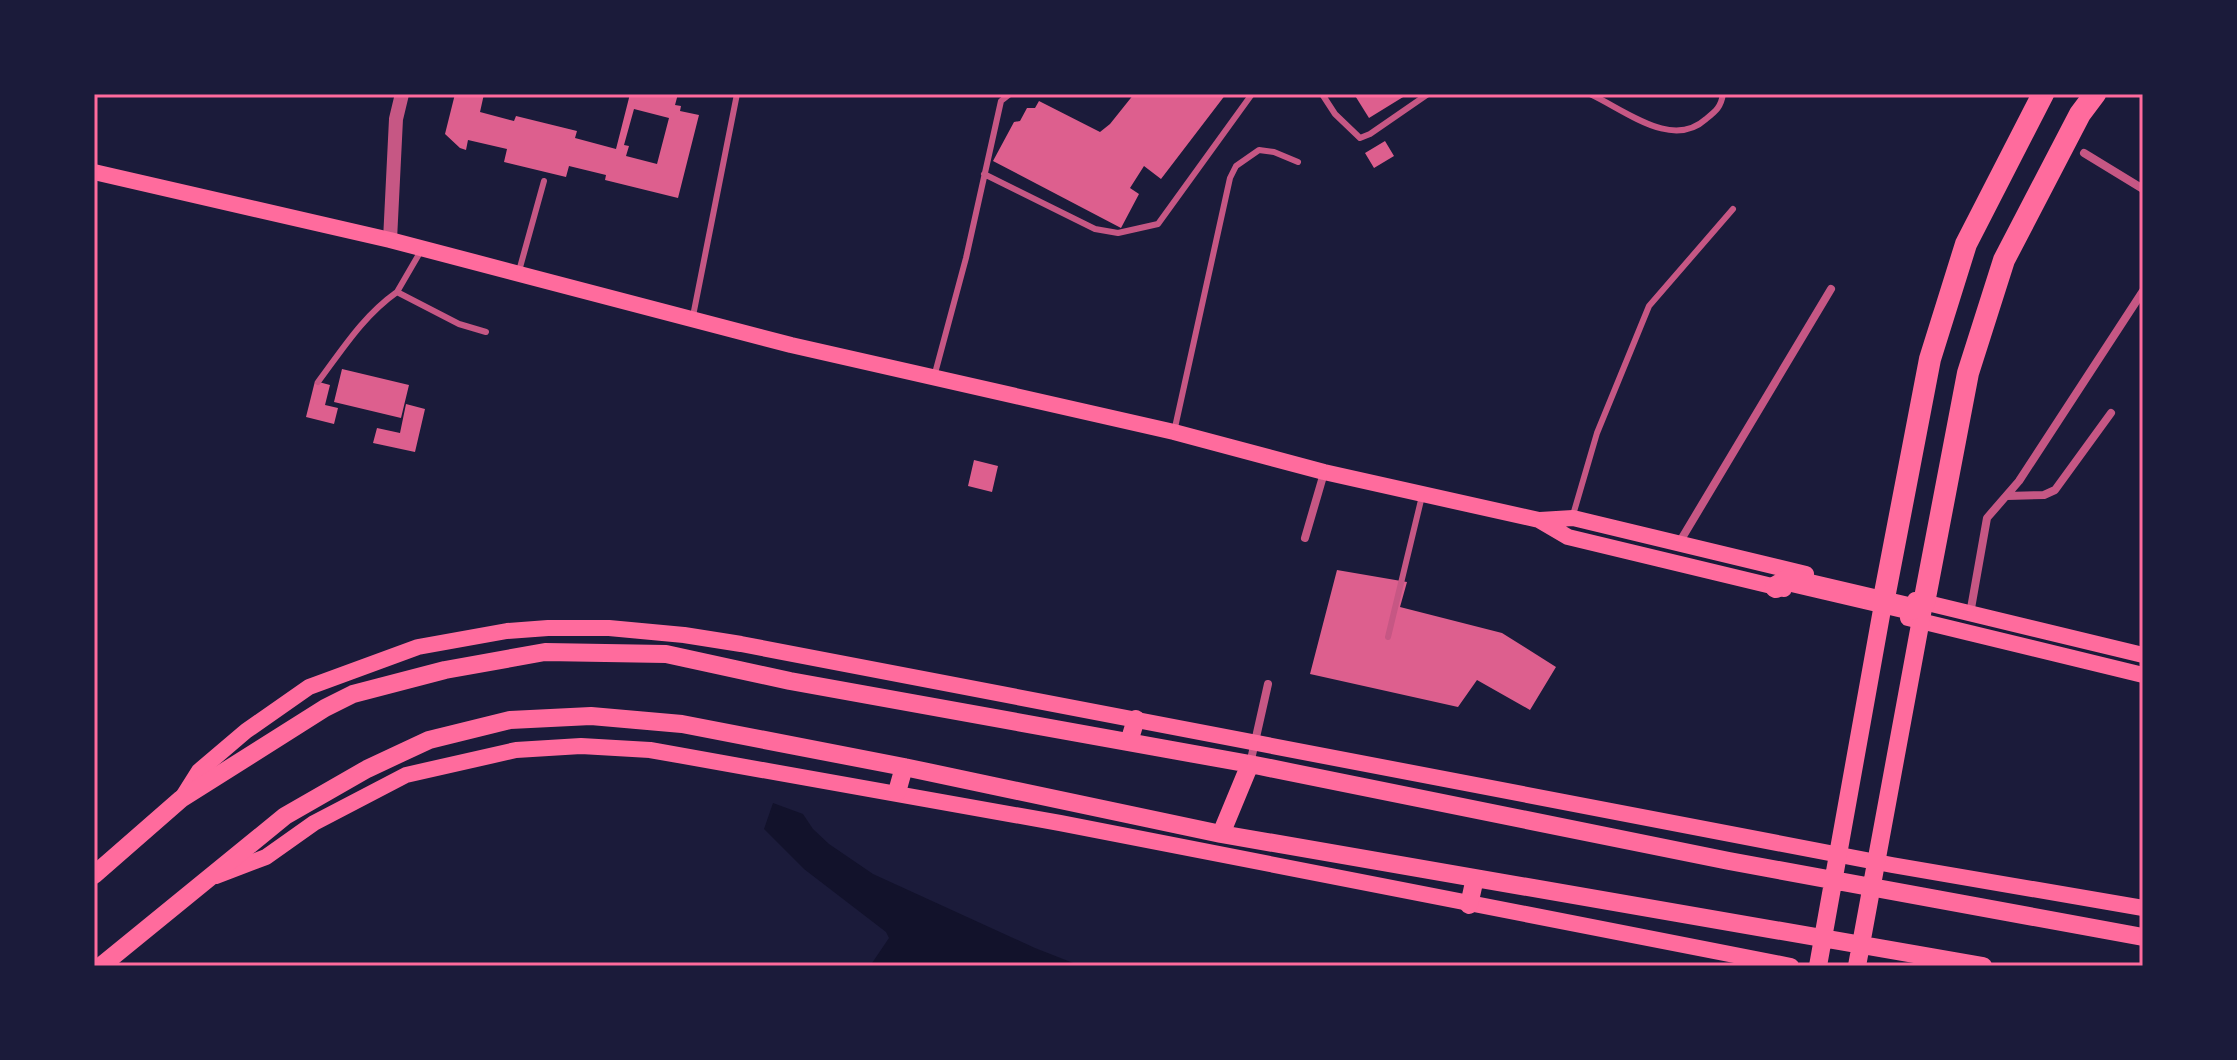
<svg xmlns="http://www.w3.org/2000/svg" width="2237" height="1060" font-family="'Fira Sans',sans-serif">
  <rect width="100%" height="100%" fill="#1b1b3a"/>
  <!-- water -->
  <path fill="#12122b" d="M773,803L803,814L813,829L829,844L873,874L1035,948L1081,966H870L889,938L886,932L804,869L764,829Z"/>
  <!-- building -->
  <path fill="#dd5f8e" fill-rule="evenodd" d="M455,94H484L480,112L514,121L516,116L577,131L575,138L616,149L630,94H678L675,105L681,106L680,111L699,115L678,198L605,180L606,175L569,166L566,177L504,162L507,149L468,140L466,150L460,148L445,134ZM634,109L669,118L657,164L626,156L629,146L624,145Z
    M1134,94H1226L1161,179L1144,166L1130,188L1139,194L1121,228L993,161L1014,122L1020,121L1027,108H1035L1039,101L1100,132L1110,124Z
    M1354,94H1408L1369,118Z
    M1385,141L1394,156L1374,168L1365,153Z
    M342,369L409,385L401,418L334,402Z
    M315,381L330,385L325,405L338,408L334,424L306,417Z
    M406,404L425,409L415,452L373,443L377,428L400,433Z
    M974,460L998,466L992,492L968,486Z
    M1337,570L1407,582L1400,607L1502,633L1556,667L1530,710L1477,680L1458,707L1310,674Z"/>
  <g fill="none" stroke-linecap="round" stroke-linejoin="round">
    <!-- service -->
    <path stroke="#c65784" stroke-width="6" d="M1322,94L1335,114L1360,138L1370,134L1428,94
      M1590,94C1625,110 1672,150 1706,119C1716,111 1721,107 1723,94
      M984,174L1095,229L1118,233L1158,224L1252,94
      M422,249L397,292L459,324L486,332
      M519,271L544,181
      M693,316L737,94
      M934,377L966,258L1001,101L1010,94
      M318,382C342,350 363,316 397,292
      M1174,432L1230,178L1236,166L1259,150L1274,152L1298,162
      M1573,515L1597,433L1649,306L1733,209
      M1388,637L1422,496"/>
    <!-- minor -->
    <path stroke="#c65784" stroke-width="8" d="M2084,153L2143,189
      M2007,496L2044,495L2055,490L2111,413
      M1305,538L1324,473
      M1679,543L1831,289
      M1970,614L1987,518L2019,481L2143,291
      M1250,764L1268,684"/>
    <!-- tertiary -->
    <path stroke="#c65784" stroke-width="14" d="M390,240L396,119L402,94"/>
    <!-- secondary -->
    <path stroke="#ff6b9d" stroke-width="16" d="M94,172L390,240L791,345L1174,432L1324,472L1539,520L1568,537L1784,589
      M1540,520L1573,518L1806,574
      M1915,600L2143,655
      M1908,618L2143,675
      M182,798L199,771L246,731L309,687L418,647L507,631L548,628H609L684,635L741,644L1892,865L2143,908
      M216,876L266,857L314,823L406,775L516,750L581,746L650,750L1060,823L1791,966"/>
    <!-- primary -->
    <path stroke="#ff6b9d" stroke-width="18" d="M1129,742L1136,719
      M897,792L904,767
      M1221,834L1250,764
      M94,875L181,799L325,708L353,694L445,670L545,652L666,654L790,681L1250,764L1729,861L2143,937
      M1469,905L1475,878
      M101,966L285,816L367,769L429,740L510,720L591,716L682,724L904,767L1221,834L1983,966
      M1818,966L1885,593
      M1857,966L1924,603"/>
    <!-- motorway -->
    <path stroke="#ff6b9d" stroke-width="22" d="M1776,587L1788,580L1912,609L1924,603L1968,373L2004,260L2080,114L2095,94
      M1885,593L1930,359L1966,244L2043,94"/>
  </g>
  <!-- border -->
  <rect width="2237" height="1060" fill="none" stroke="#1b1b3a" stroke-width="192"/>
  <rect x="96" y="96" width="2045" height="868" fill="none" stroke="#ff6b9d" stroke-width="3"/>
</svg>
